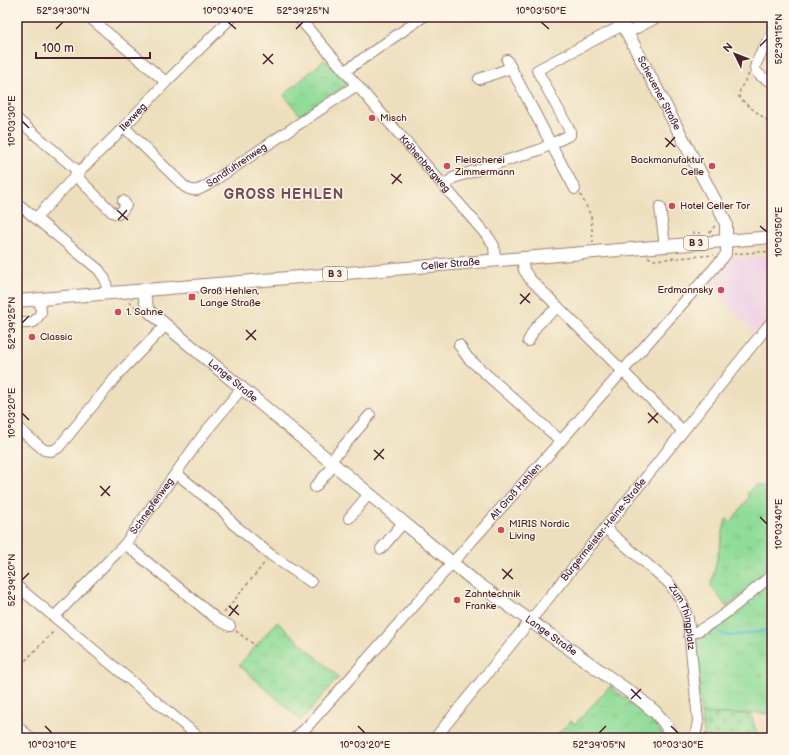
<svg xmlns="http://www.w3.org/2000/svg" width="789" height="755" font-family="'Balsamiq Sans',sans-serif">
  <defs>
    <pattern id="grass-tufts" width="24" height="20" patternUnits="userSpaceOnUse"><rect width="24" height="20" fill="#91dc98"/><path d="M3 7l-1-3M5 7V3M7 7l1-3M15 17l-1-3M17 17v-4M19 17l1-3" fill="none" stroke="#7fbc83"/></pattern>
    <pattern id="cemetery-stones" width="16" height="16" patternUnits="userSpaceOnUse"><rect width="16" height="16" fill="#91dc98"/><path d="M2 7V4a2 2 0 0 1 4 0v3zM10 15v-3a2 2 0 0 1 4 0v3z" fill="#7fbc83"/></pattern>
    <pattern id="park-crowns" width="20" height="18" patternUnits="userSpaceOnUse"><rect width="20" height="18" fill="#91dc98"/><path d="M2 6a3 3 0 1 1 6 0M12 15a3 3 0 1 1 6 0" fill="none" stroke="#7fbc83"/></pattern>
  </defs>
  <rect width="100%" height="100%" fill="#fcf5e5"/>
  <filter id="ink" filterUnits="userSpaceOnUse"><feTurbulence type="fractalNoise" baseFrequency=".025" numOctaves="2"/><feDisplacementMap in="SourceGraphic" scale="8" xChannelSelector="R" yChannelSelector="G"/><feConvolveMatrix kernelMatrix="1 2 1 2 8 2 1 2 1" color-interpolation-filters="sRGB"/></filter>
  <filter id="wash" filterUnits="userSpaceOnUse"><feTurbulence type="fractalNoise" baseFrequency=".012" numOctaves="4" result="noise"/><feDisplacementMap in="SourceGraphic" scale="16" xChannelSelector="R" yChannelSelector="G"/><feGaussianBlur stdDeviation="0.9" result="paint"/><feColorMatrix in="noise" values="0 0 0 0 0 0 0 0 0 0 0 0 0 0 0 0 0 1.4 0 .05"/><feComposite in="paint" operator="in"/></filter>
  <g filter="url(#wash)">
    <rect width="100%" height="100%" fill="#eddfbd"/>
    <!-- built -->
    <path fill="#efd0e6" d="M772,256V312L755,333L708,286L731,258Z"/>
    <!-- grass -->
    <path fill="url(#grass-tufts)" stroke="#6e7e62" d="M755,485L772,489V571L727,607L711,586L726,519L731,522L749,497L747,493Z
      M772,578V714L755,713L701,714L694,638L700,633Z
      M611,685L613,689C632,704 652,717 665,738H553L571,721L575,724Z"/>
    <!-- cemetery -->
    <path fill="url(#cemetery-stones)" stroke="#6e7e62" d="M701,714H751L758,738H705Z"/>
    <!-- park -->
    <path fill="url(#park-crowns)" stroke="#6e7e62" d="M325,59L348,84L300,115L284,95Z
      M277,622L339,677L301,720L239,665Z"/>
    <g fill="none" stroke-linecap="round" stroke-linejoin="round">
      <!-- stream -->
      <path stroke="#54b7d2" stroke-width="2.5" d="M713,628L724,635L730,636L772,630"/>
    </g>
  </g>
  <g filter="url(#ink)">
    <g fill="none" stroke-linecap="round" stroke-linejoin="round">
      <defs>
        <g id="minor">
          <path d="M89,17L166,82"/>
          <path id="s1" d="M298,17L489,238L494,246L495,260"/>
          <path d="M627,33L658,17"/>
          <path d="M772,34C768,41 755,62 755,68C756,75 766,79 772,82"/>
          <path d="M345,71L423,17"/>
          <path d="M479,79L511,68"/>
          <path d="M17,119L79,172"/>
          <path id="s2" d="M124,127L185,187C194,192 197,191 206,186L357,85"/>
          <path d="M75,175L112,212L118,214L122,211L126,205L123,201"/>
          <path d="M444,186L453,178L539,150L551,144L507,60"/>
          <path d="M575,189L551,144L570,135V131L537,70L623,25"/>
          <path d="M17,203L99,270L105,279L108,293"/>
          <path d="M660,207L665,246"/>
          <path id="s3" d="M36,218L79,172L124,127L166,82L232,17"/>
          <path d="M522,258L524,270L530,279L683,431"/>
          <path d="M17,324L34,322L41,313L40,299"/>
          <path d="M528,341C532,336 532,331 536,327C542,319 551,314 558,307"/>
          <path d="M459,345L468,358L561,441"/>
          <path d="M17,427L44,450L51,451L58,448L121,371L166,325"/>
          <path d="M330,462L370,415"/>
          <path d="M176,473L225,513L232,523L271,555L311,582"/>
          <path d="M315,487L334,465"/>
          <path d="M349,518L369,494"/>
          <path id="s4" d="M605,528L669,583L681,600L688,618L698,721L695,738"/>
          <path d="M125,544L218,620L230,626"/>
          <path d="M381,549L403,523"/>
          <path d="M17,586L200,738"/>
          <path id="s5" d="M55,616L125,544L203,435L242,388"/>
          <path d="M689,635C720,622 746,596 772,575"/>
          <path d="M17,726L31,738"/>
          <path id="s6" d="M295,738L305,729L723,258L726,254V240"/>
          <path id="s7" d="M435,738L530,621L772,321"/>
        </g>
        <g id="major">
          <path id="s8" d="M619,17L720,210L726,224V240"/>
          <path id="s9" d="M143,290L147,307L150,312L473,580L638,698L655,712L663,721L674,738"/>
          <path id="s10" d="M17,301L772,237"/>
        </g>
      </defs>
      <!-- minor casing -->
      <use href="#minor" stroke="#9c7f74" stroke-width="12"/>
      <!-- major casing -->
      <use href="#major" stroke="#9c7f74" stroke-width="14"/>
      <!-- path -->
      <path stroke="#9c7f74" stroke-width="1.5" stroke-dasharray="3 3" stroke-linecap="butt" d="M749,74L740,89L739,97L746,104L772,124
        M580,195L582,197L591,216L593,242
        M692,233H700
        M710,233V232L712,230L715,225
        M734,254L772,251
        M648,257L654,260L714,255
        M129,302L137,308
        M224,613L266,561
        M236,631L256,646
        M17,669L55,630
        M705,733L721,738"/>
      <!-- minor -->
      <use href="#minor" stroke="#fff" stroke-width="10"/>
      <!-- major -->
      <use href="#major" stroke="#fff" stroke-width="12"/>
    </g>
  </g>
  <!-- ticks -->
  <path fill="none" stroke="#4a1f2b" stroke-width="1.5" d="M228,22L236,29M541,22L549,29M56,29L63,22M296,29L303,22M760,46L767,39M263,54L273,64M263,64L273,54M22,121L29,128M665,138L675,147M666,147L675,137M391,174L402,183M392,184L401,174M117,210L128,220M118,220L127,210M760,226L767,232M520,294L530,303M520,304L530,293M22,323L29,316M246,330L256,340M246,340L256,330M22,413L29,420M648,413L658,423M648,423L658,413M374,450L384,459M374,460L384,449M100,486L110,496M101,496L110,486M760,517L767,524M502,569L513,579M503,579L512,569M22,580L29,573M229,606L239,615M229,616L238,605M631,689L641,699M631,699L641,689M45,726L52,733M358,726L365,733M671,726L678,733M599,733L606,726"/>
  <!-- markers -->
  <g fill="#d1495b" stroke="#fcf5e5" stroke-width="1.5">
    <circle cx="372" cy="118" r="4"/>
    <circle cx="447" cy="166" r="4"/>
    <circle cx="712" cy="166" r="4"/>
    <circle cx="672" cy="206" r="4"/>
    <circle cx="721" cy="290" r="4"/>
    <rect x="188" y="293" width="8" height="8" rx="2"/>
    <circle cx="118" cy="312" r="4"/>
    <circle cx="32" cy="337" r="4"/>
    <circle cx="501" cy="530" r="4"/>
    <circle cx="457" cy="600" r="4"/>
  </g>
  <g text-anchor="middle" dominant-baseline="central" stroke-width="3" stroke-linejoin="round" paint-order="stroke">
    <!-- shield labels -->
    <g fill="#fcf5e5" stroke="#7f5f63" stroke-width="1">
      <rect x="684" y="236" width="24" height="14" rx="3"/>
      <rect x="323" y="267" width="24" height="14" rx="3"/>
    </g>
    <g font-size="9" font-weight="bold" fill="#4a1f2b">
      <text x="696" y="243">B 3</text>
      <text x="335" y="274">B 3</text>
    </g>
    <!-- street labels -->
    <g font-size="10" fill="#4a1f2b" stroke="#fcf5e5">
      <text stroke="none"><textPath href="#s8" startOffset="86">Scheuener Straße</textPath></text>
      <text stroke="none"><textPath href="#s3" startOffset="140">Ilexweg</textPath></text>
      <text stroke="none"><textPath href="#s1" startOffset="194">Krähenbergweg</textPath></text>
      <text stroke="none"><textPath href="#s2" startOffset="145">Sandfuhrenweg</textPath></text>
      <text stroke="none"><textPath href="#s10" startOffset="435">Celler Straße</textPath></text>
      <text stroke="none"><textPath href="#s9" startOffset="131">Lange Straße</textPath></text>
      <text stroke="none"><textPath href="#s6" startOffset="331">Alt Groß Hehlen</textPath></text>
      <text stroke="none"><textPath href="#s5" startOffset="147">Schnepfenweg</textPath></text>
      <text stroke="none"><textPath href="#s7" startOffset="268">Bürgermeister-Heine-Straße</textPath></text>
      <text stroke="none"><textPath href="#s4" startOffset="122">Zum Thingplatz</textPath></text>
      <text stroke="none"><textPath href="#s9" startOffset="539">Lange Straße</textPath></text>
    </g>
    <!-- poi labels -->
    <g font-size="10" fill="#4a1f2b" stroke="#fcf5e5" text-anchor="start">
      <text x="380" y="118">Misch</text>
      <text x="455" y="160">Fleischerei<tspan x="455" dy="12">Zimmermann</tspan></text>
      <text x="704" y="160" text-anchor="end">Backmanufaktur<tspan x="704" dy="12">Celle</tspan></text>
      <text x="680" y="206">Hotel Celler Tor</text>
      <text x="713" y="290" text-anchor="end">Erdmannsky</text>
      <text x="200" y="291">Groß Hehlen,<tspan x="200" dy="12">Lange Straße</tspan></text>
      <text x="126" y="312">1. Sahne</text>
      <text x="40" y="337">Classic</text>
      <text x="509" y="524">MIRIS Nordic<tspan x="509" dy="12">Living</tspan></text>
      <text x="465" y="594">Zahntechnik<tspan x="465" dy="12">Franke</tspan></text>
    </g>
    <!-- district labels -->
    <g font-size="14" font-weight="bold" letter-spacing="1" fill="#75485d" stroke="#fcf5e5">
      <text x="284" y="194">GROSS HEHLEN</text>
    </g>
  </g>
  <!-- margin -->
  <rect width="789" height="755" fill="none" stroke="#fcf5e5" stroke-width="44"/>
  <!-- north arrow -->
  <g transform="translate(735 54) rotate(313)" stroke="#fcf5e5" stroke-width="3" paint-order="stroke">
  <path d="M0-3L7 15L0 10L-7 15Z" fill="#4a1f2b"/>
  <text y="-6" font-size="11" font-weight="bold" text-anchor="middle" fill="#4a1f2b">N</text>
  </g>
  <!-- scale -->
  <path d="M36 52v6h114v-6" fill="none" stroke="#4a1f2b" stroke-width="2"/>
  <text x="42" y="52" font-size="12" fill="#4a1f2b" stroke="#fcf5e5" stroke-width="3" paint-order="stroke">100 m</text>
  <rect x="22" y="22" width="745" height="711" fill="none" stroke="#4a1f2b" stroke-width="1.5"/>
  <g font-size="10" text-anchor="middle" fill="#4a1f2b">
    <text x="63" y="14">52°39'30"N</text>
    <text x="228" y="14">10°03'40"E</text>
    <text x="303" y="14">52°39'25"N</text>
    <text x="541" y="14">10°03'50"E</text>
    <text transform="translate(778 39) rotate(-90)" y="4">52°39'15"N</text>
    <text transform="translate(11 121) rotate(-90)" y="4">10°03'30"E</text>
    <text transform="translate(778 232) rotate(-90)" y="4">10°03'50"E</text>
    <text transform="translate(11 323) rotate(-90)" y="4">52°39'25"N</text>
    <text transform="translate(11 413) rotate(-90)" y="4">10°03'20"E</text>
    <text transform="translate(778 524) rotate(-90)" y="4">10°03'40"E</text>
    <text transform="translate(11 580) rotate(-90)" y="4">52°39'20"N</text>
    <text x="52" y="748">10°03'10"E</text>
    <text x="365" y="748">10°03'20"E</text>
    <text x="599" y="748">52°39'05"N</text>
    <text x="678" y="748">10°03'30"E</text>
  </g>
</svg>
